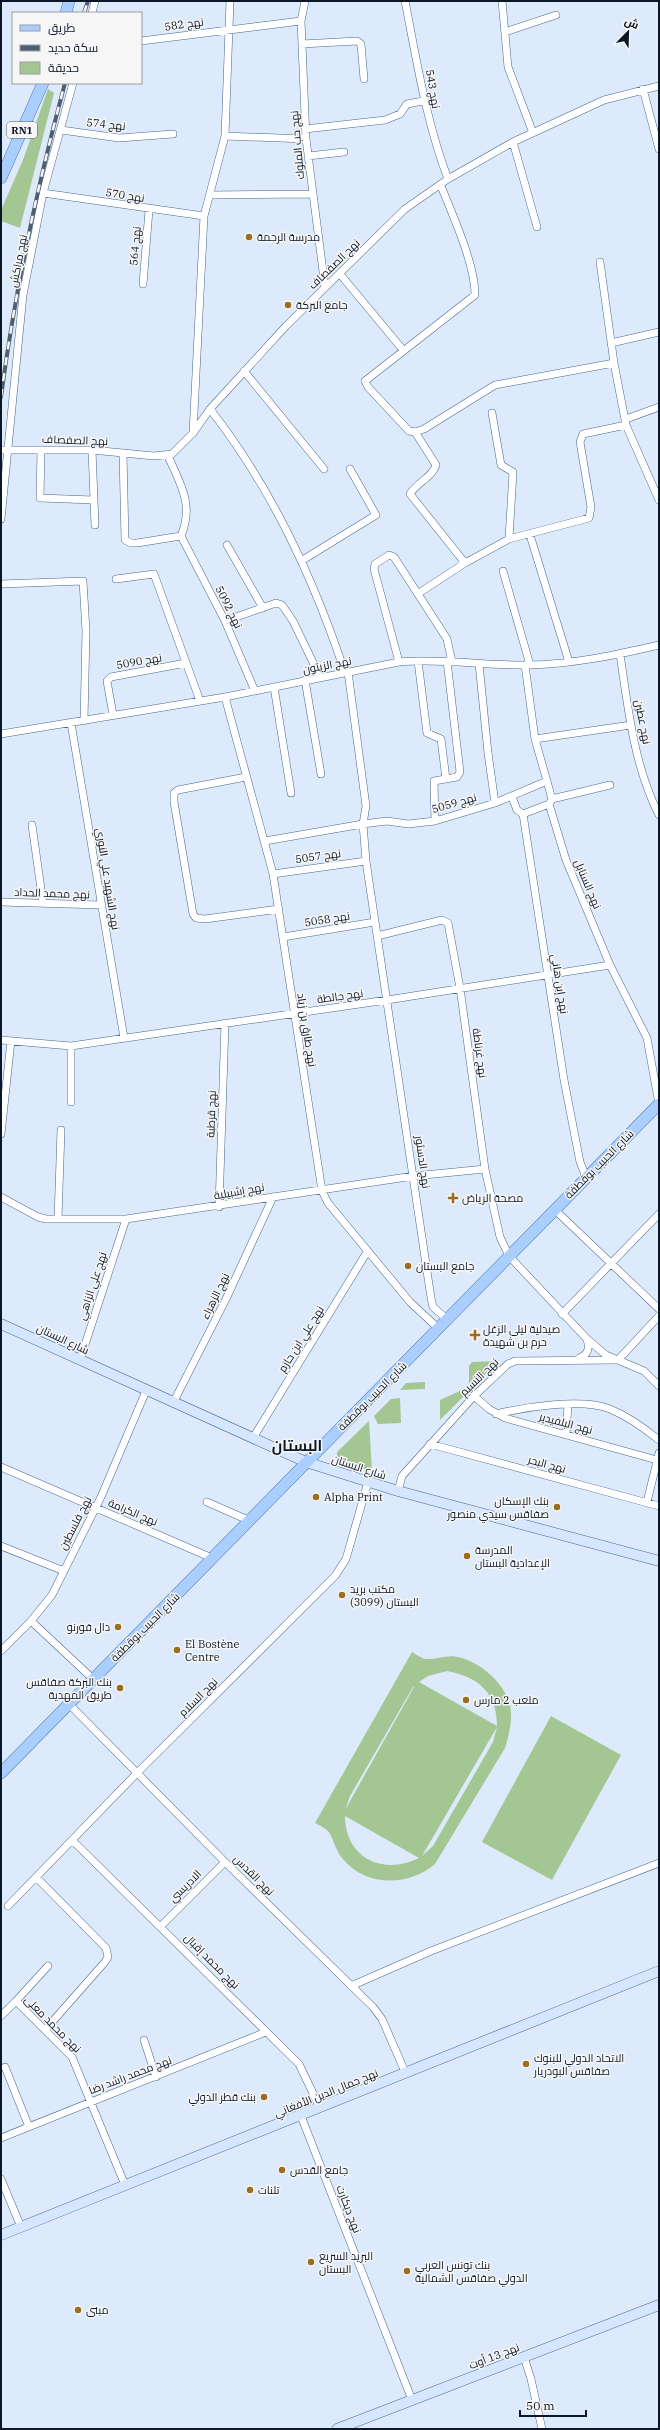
<svg xmlns="http://www.w3.org/2000/svg" width="660" height="2430" font-family="'IBM Plex Serif',Cairo,serif">
  <rect width="100%" height="100%" fill="#dceafc"/>
  <!-- green -->
  <path fill="#a4c693" fill-rule="evenodd" d="M48,89L54,93L20,228L1,221V210L23,160Z
    M498,1361L469,1391V1366L472,1362Z
    M425,1382V1389L400,1390L406,1383Z
    M464,1389L467,1393L440,1420V1400Z
    M400,1398L401,1423L378,1424L374,1416L391,1399Z
    M369,1421L372,1471L337,1462V1452Z
    M412,1652C415,1654 421,1658 425,1659C436,1660 447,1654 458,1657C480,1662 504,1682 510,1705C513,1719 509,1735 505,1748L435,1864C408,1887 365,1887 342,1858C336,1851 332,1835 328,1831C325,1828 319,1825 315,1823ZM447,1671C479,1677 497,1693 497,1726L419,1682L428,1676ZM413,1687H414L345,1810L350,1796ZM497,1727L493,1742L433,1846L422,1856ZM345,1816L419,1858C383,1876 345,1858 345,1816Z
    M551,1716L621,1755L552,1880L482,1842Z"/>
  <g fill="none" stroke-linecap="round" stroke-linejoin="round">
    <defs>
      <path id="minor" d="M305,1L301,21L306,139L325,287
        M405,1C417,62 426,121 448,179
        M502,1L508,67L533,133
        M92,13L95,1
        M505,32L556,15
        M141,41L301,21
        M302,44L357,41L361,44L364,79
        M643,89L659,149
        M305,129L385,120L400,114L407,104L423,101
        M61,130L119,138L173,134
        M225,136L306,139
        M513,142L537,227
        M308,156L344,152
        M441,186C453,216 475,264 475,295L365,381L368,387L409,431L415,432L424,429L495,385L614,363
        M43,193L204,216
        M210,195L313,194
        M600,262L614,363L626,425L659,500
        M340,274L403,350
        M143,284L149,210
        M611,343L659,332
        M244,371L324,469
        M210,409C271,487 314,579 345,673
        M492,413L501,465L513,472L509,539
        M626,419L659,407
        M415,432L436,465C433,477 416,483 410,494L465,563
        M193,433L204,216L225,136L230,1
        M1,450H92L154,456L172,454L193,433L210,409L286,326L405,209L448,179L513,142L604,100L659,86
        M41,450L40,498L93,500
        M92,450L95,525
        M123,453L125,540L131,543H137L181,536
        M168,456C181,485 194,505 181,536
        M1,519L23,295L43,193L73,83
        M530,535L569,662
        M181,536L225,621L254,689
        M227,545L263,608
        M301,561L376,515L350,469
        M503,571L530,665
        M116,579L154,574L200,701
        M1,584L83,581L86,631L84,721
        M419,593L465,563L509,539L589,518L591,507L580,442L583,434L626,425
        M225,621L276,603L282,605L293,621L320,677
        M620,654C628,708 634,766 659,815
        M418,661L427,733L441,739L446,779
        M399,662L374,569L375,564L389,555L394,557L447,639L452,662
        M479,664L488,753L495,803
        M525,665L535,739L552,799L549,804L566,860L610,965L647,1038L659,1104
        M348,672L366,806L363,824L366,861L431,1298L433,1307L448,1320
        M305,680L321,774
        M274,687L291,793
        M225,697L273,874L322,1191L328,1203L410,1302L439,1329
        M113,715L107,681L111,677L186,663
        M71,723L124,1038
        M1,734L225,697L399,662C442,658 486,666 530,665C573,664 616,655 659,645
        M535,739L631,725
        M246,777L178,790L174,793V802L193,914L196,918L205,919L279,909
        M512,797L517,810L523,814L564,1080L580,1162L586,1177
        M552,799L610,785
        M523,814L549,804
        M435,821L434,781L457,777L460,772L447,661
        M32,825L43,903
        M265,841L363,824L387,821L408,824L435,821L495,803L547,781
        M273,874L366,861
        M1,902L101,905
        M377,936L442,920L448,923L460,988L485,1169L500,1237L509,1256L587,1339L606,1355L644,1371L659,1386
        M283,937L375,922
        M1,1040L71,1046L387,1000L610,965
        M71,1046V1102
        M1,1134L11,1041
        M1,1197L38,1217L46,1219H126L414,1176L485,1169
        M219,1207L225,1023
        M554,1209L659,1309
        M58,1219L61,1130
        M562,1314L659,1214
        M578,1359C588,1354 590,1350 587,1339
        M80,1360L126,1219
        M618,1360L659,1316
        M474,1396L489,1409L505,1418L657,1460
        M173,1403L226,1299L273,1197
        M496,1414C525,1407 582,1398 610,1409C629,1417 643,1427 659,1440
        M566,1435L568,1405
        M253,1438L367,1252
        M430,1444L659,1506
        M1,1467L212,1558
        M398,1491L402,1476L474,1396L508,1364L515,1361L616,1360
        M207,1502L248,1520
        M647,1502L659,1453
        M1,1546L64,1571
        M31,1621L93,1679
        M1,1651L31,1621L52,1595L101,1497L146,1391
        M69,1704L225,1862L373,2007L382,2019L406,2074
        M73,1841L299,2064L320,2108
        M36,1877L106,1948L108,1957L105,1962L45,2030
        M8,1906L138,1772L335,1576L346,1559L368,1482
        M161,1926L225,1862
        M351,1986L431,1951L659,1863
        M16,2001L48,1966
        M1,2016L16,2001L72,2057L125,2185
        M144,2040L156,2077
        M5,2067L29,2127
        M301,2116L412,2400
        M1,2138L266,2032
        M1,2179L21,2227
        M524,2357L531,2379L542,2429"/>
      <path id="secondary" d="M1,1324L306,1462L398,1491L659,1561
        M1,2235L659,1971
        M337,2429L659,2305"/>
      <path id="primary" d="M66,13L69,1
        M1,178L43,83
        M1,1773L659,1104"/>
    </defs>
    <!-- minor casing -->
    <use href="#minor" stroke="#48668e" stroke-width="8"/>
    <!-- secondary casing -->
    <use href="#secondary" stroke="#48668e" stroke-width="11"/>
    <!-- primary casing -->
    <use href="#primary" stroke="#4d7ab3" stroke-width="12"/>
    <!-- minor -->
    <use href="#minor" stroke="#fff" stroke-width="7"/>
    <!-- secondary -->
    <use href="#secondary" stroke="#d4e7ff" stroke-width="10"/>
    <!-- primary -->
    <use href="#primary" stroke="#aacfff" stroke-width="11"/>
    <defs>
      <path id="rail" d="M84,13L88,1
        M1,397C15,290 37,187 65,83"/>
    </defs>
    <!-- rail casing -->
    <use href="#rail" stroke="#515e6f" stroke-width="4"/>
    <!-- rail -->
    <use href="#rail" stroke="#f6f6f6" stroke-width="2.5" stroke-dasharray="8" stroke-linecap="butt"/>
  </g>
  <!-- markers -->
  <g fill="#9c6d1f" stroke="#f6f6f6" stroke-width="1.5">
    <circle cx="249" cy="237" r="4"/>
    <circle cx="288" cy="305" r="4"/>
    <path d="M451 1192h4v4h4v4h-4v4h-4v-4h-4v-4h4z"/>
    <circle cx="408" cy="1266" r="4"/>
    <path d="M473 1329h4v4h4v4h-4v4h-4v-4h-4v-4h4z"/>
    <circle cx="316" cy="1497" r="4"/>
    <circle cx="557" cy="1507" r="4"/>
    <circle cx="467" cy="1556" r="4"/>
    <circle cx="342" cy="1595" r="4"/>
    <circle cx="118" cy="1627" r="4"/>
    <circle cx="177" cy="1650" r="4"/>
    <circle cx="120" cy="1688" r="4"/>
    <circle cx="466" cy="1700" r="4"/>
    <circle cx="526" cy="2064" r="4"/>
    <circle cx="264" cy="2097" r="4"/>
    <circle cx="282" cy="2170" r="4"/>
    <circle cx="250" cy="2190" r="4"/>
    <circle cx="311" cy="2262" r="4"/>
    <circle cx="407" cy="2271" r="4"/>
    <circle cx="78" cy="2310" r="4"/>
  </g>
  <g text-anchor="middle" dominant-baseline="central" stroke-width="3" stroke-linejoin="round" paint-order="stroke">
    <!-- shield labels -->
    <rect fill="#f6f6f6" stroke="#525a65" stroke-width="1" x="7" y="122" width="30" height="16" rx="3"/>
    <g font-size="10" font-weight="bold" fill="#0b1727">
      <text x="22" y="130">RN1</text>
    </g>
    <!-- street labels -->
    <g font-size="11" fill="#0b1727" stroke="#f6f6f6">
      <text transform="translate(184 24) rotate(-8)">نهج 582</text>
      <text transform="translate(433 89) rotate(80)">نهج 543</text>
      <text transform="translate(106 124) rotate(6)">نهج 574</text>
      <text transform="translate(297 145) rotate(-95)">نهج حب الملوك</text>
      <text transform="translate(125 195) rotate(9)">نهج 570</text>
      <text transform="translate(135 246) rotate(-85)">نهج 564</text>
      <text transform="translate(18 261) rotate(-79)">نهج مراكش</text>
      <text transform="translate(334 264) rotate(-44)">نهج الصفصاف</text>
      <text transform="translate(75 440) rotate(2)">نهج الصفصاف</text>
      <text transform="translate(229 607) rotate(63)">نهج 5092</text>
      <text transform="translate(139 661) rotate(-10)">نهج 5090</text>
      <text transform="translate(327 665) rotate(-11)">نهج الزيتون</text>
      <text transform="translate(643 722) rotate(79)">نهج عطين</text>
      <text transform="translate(454 803) rotate(-16)">نهج 5059</text>
      <text transform="translate(318 856) rotate(-8)">نهج 5057</text>
      <text transform="translate(108 879) rotate(81)">نهج الشهيد علي النوري</text>
      <text transform="translate(588 884) rotate(67)">نهج السنابل</text>
      <text transform="translate(52 893) rotate(2)">نهج محمد الحداد</text>
      <text transform="translate(327 919) rotate(-9)">نهج 5058</text>
      <text transform="translate(560 984) rotate(81)">نهج إبن هاني</text>
      <text transform="translate(340 996) rotate(-8)">نهج جالطة</text>
      <text transform="translate(307 1030) rotate(81)">نهج طارق بن زياد</text>
      <text transform="translate(480 1053) rotate(82)">نهج غرناطة</text>
      <text transform="translate(211 1114) rotate(-88)">نهج قرطبة</text>
      <text transform="translate(423 1162) rotate(82)">نهج الدستور</text>
      <text transform="translate(599 1164) rotate(-45)">شارع الحبيب بوقطفة</text>
      <text transform="translate(239 1191) rotate(-10)">نهج إشبيلية</text>
      <text transform="translate(92 1286) rotate(-72)">نهج علي الزاهي</text>
      <text transform="translate(215 1296) rotate(-64)">نهج الزهراء</text>
      <text transform="translate(63 1339) rotate(25)">شارع البستان</text>
      <text transform="translate(301 1339) rotate(-58)">نهج علي ابن حازم</text>
      <text transform="translate(479 1377) rotate(-44)">نهج النسيم</text>
      <text transform="translate(372 1396) rotate(-45)">شارع الحبيب بوقطفة</text>
      <text transform="translate(566 1423) rotate(15)">نهج البلفيدير</text>
      <text transform="translate(547 1464) rotate(15)">نهج البحر</text>
      <text transform="translate(359 1467) rotate(18)">شارع البستان</text>
      <text transform="translate(133 1512) rotate(23)">نهج الكرامة</text>
      <text transform="translate(75 1523) rotate(-63)">نهج فلسطين</text>
      <text transform="translate(145 1627) rotate(-45)">شارع الحبيب بوقطفة</text>
      <text transform="translate(198 1697) rotate(-45)">نهج السلام</text>
      <text transform="translate(254 1875) rotate(45)">نهج القدس</text>
      <text transform="translate(185 1886) rotate(-45)">الادريسي</text>
      <text transform="translate(212 1961) rotate(45)">نهج محمد إقبال</text>
      <text transform="translate(53 2024) rotate(45)">نهج محمد معلى</text>
      <text transform="translate(130 2075) rotate(-21)">نهج محمد راشد رضا</text>
      <text transform="translate(326 2093) rotate(-22)">نهج جمال الدين الأفغاني</text>
      <text transform="translate(349 2209) rotate(69)">نهج ديكارت</text>
      <text transform="translate(494 2356) rotate(-21)">نهج 13 أوت</text>
    </g>
    <!-- poi labels -->
    <g font-size="11" fill="#0b1727" stroke="#f6f6f6" text-anchor="start">
      <text x="257" y="237">مدرسة الرحمة</text>
      <text x="296" y="305">جامع البركة</text>
      <text x="462" y="1198">مصحة الرياض</text>
      <text x="416" y="1266">جامع البستان</text>
      <text x="483" y="1329">صيدلية ليلى الزغل<tspan x="483" dy="13">حرم بن شهيدة</tspan></text>
      <text x="324" y="1497">Alpha Print</text>
      <text x="549" y="1501" text-anchor="end">بنك الإسكان<tspan x="549" dy="13">صفاقس سيدي منصور</tspan></text>
      <text x="475" y="1550">المدرسة<tspan x="475" dy="13">الإعدادية البستان</tspan></text>
      <text x="350" y="1589">مكتب بريد<tspan x="350" dy="13">البستان (3099)</tspan></text>
      <text x="110" y="1627" text-anchor="end">دال فورنو</text>
      <text x="185" y="1644">El Bostène<tspan x="185" dy="13">Centre</tspan></text>
      <text x="112" y="1682" text-anchor="end">بنك البركة صفاقس<tspan x="112" dy="13">طريق المهدية</tspan></text>
      <text x="474" y="1700">ملعب 2 مارس</text>
      <text x="534" y="2058">الاتحاد الدولي للبنوك<tspan x="534" dy="13">صفاقس البودريار</tspan></text>
      <text x="256" y="2097" text-anchor="end">بنك قطر الدولي</text>
      <text x="290" y="2170">جامع القدس</text>
      <text x="258" y="2190">تلنات</text>
      <text x="319" y="2256">البريد السريع<tspan x="319" dy="13">البستان</tspan></text>
      <text x="415" y="2265">بنك تونس العربي<tspan x="415" dy="13">الدولي صفاقس الشمالية</tspan></text>
      <text x="86" y="2310">مبنى</text>
    </g>
    <!-- district labels -->
    <g font-size="15" font-weight="bold" fill="#0b1727" stroke="#f6f6f6">
      <text x="297" y="1445">البستان</text>
    </g>
  </g>
  <!-- border -->
  <rect width="660" height="2430" fill="none" stroke="#0b1727" stroke-width="4"/>
  <!-- legend -->
  <rect x="12" y="12" width="130" height="72" fill="#f6f6f6" stroke="#989da3"/>
  <rect x="20" y="25" width="20" height="6" fill="#aacfff" stroke="#989da3"/>
  <text x="48" y="32" font-size="12" fill="#0b1727">طريق</text>
  <rect x="20" y="45" width="20" height="6" fill="#515e6f" stroke="#989da3"/>
  <text x="48" y="52" font-size="12" fill="#0b1727">سكة حديد</text>
  <rect x="20" y="62" width="20" height="12" fill="#a4c693" stroke="#989da3"/>
  <text x="48" y="72" font-size="12" fill="#0b1727">حديقة</text>
  <!-- north arrow -->
  <g transform="translate(628 32) rotate(23)" stroke="#f6f6f6" stroke-width="3" paint-order="stroke">
  <path d="M0-3L7 15L0 10L-7 15Z" fill="#0b1727"/>
  <text y="-6" font-size="11" font-weight="bold" text-anchor="middle" fill="#0b1727">ش</text>
  </g>
  <!-- scale -->
  <path d="M520 2410v6h66v-6" fill="none" stroke="#0b1727" stroke-width="2"/>
  <text x="526" y="2410" font-size="12" fill="#0b1727" stroke="#f6f6f6" stroke-width="3" paint-order="stroke">50 m</text>
</svg>
